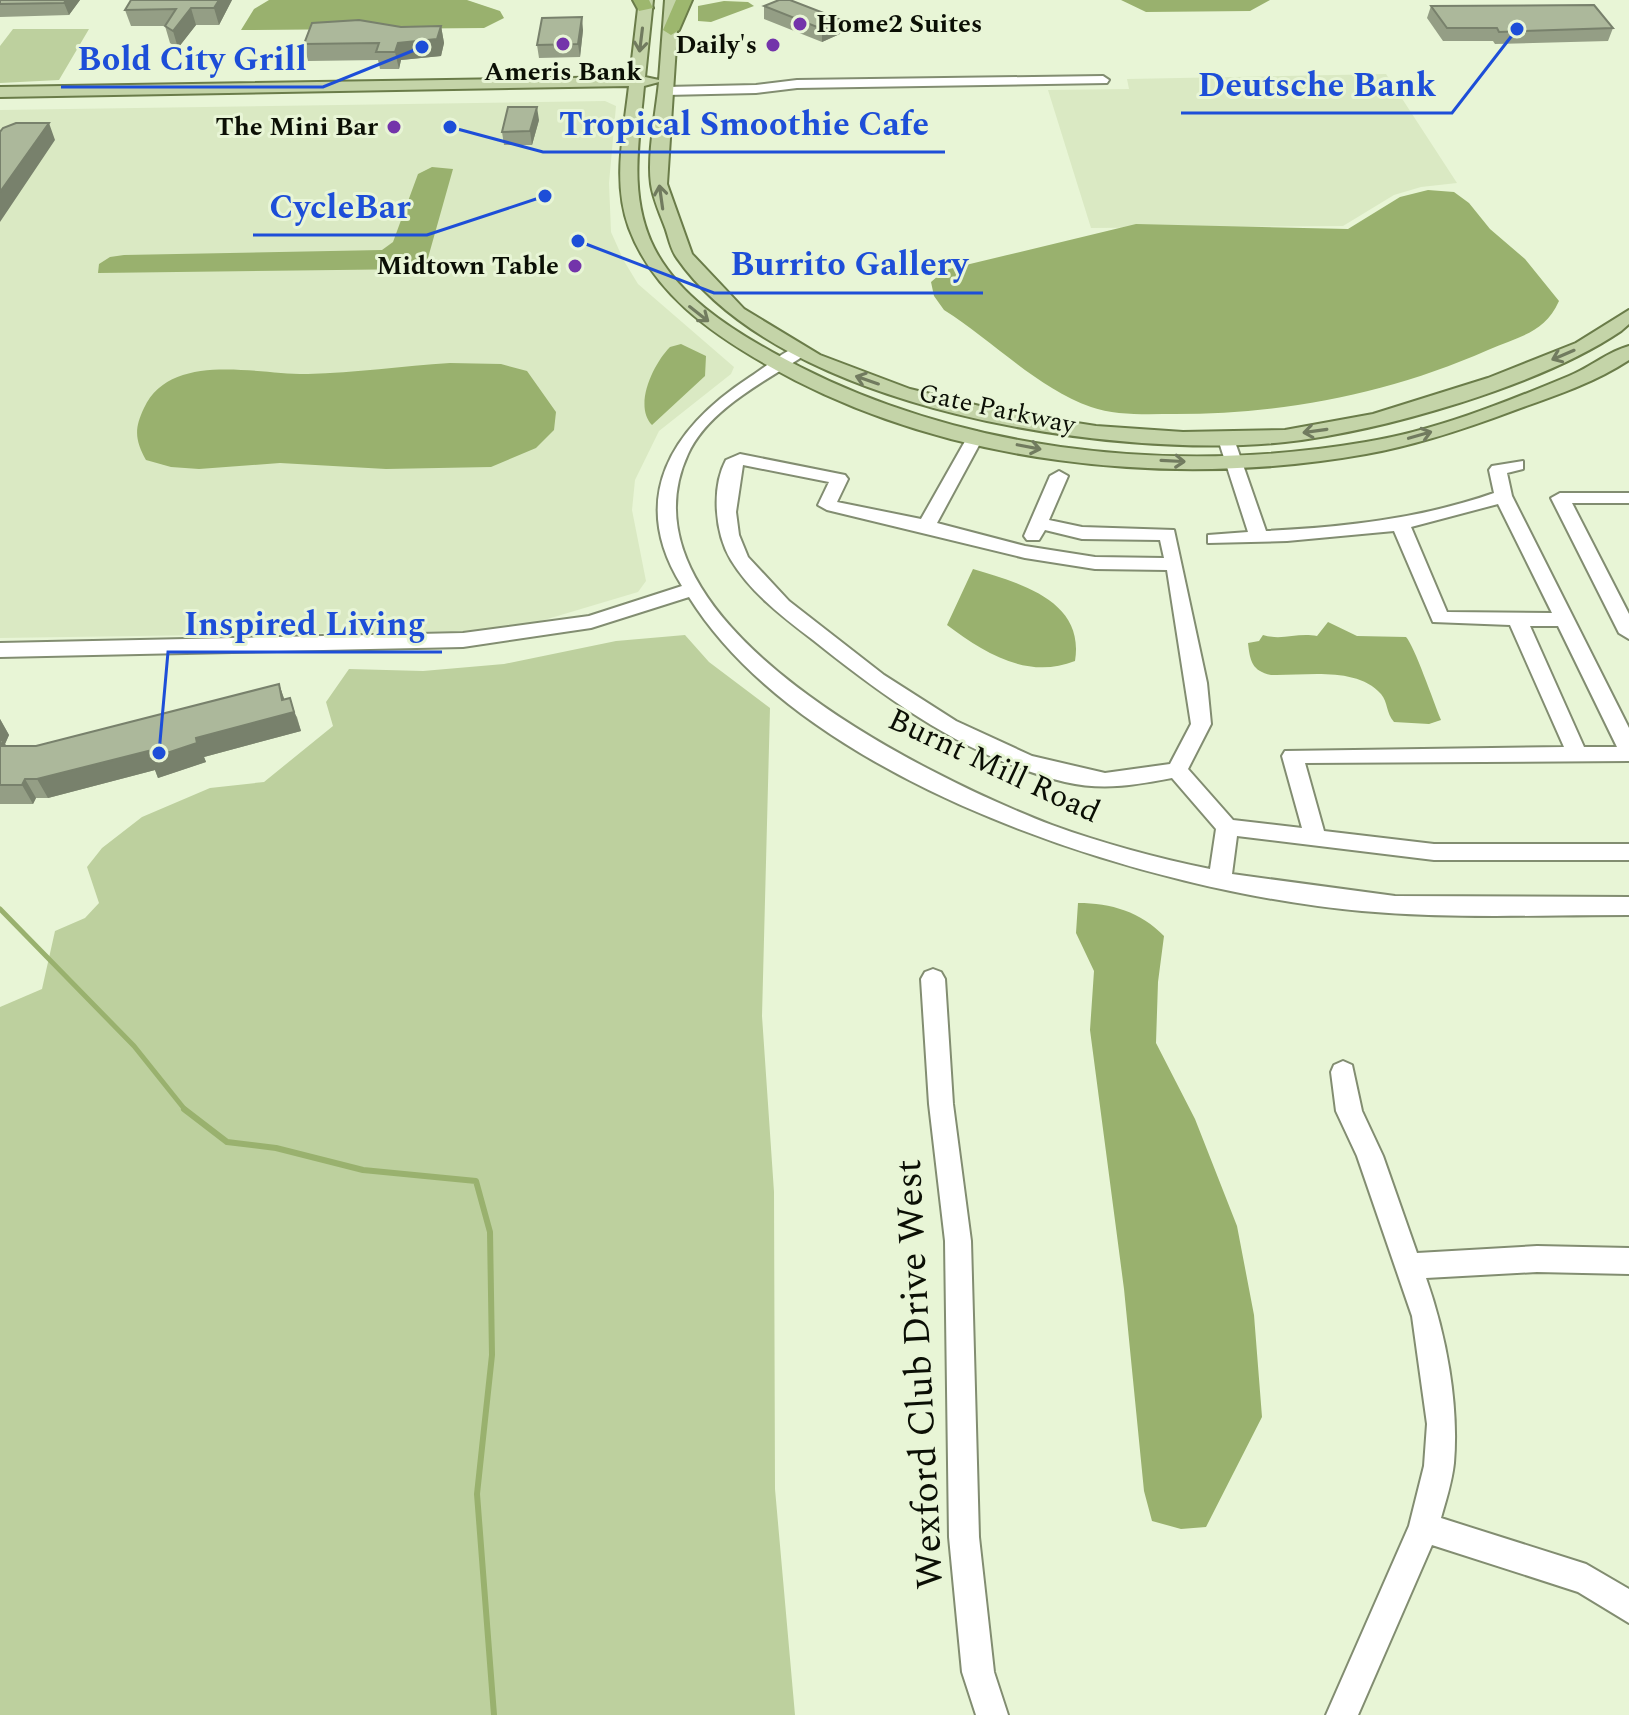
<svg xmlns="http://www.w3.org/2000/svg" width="1629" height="1715" font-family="Spectral,serif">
  <rect width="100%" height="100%" fill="#e8f5d6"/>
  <!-- built -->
  <path fill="#dae9c3" d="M1386,74L1457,183L1421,187L1394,195L1343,226L1091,228L1048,90L1129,89L1127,79Z
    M605,101L616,106L609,183L611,232L624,261L638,284L734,367L731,374L659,431L635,480L632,510L646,581L638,592L524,626L464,631L0,638V110Z"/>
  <!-- green -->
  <path fill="#bdd09e" d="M13,29H89L59,80L0,83V46Z
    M685,635L709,662L770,708L762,1016L774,1192L775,1489L795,1715H0V1007L42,989L55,931L85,918L99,903L87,867L102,848L142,817L210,788L264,782L333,726L326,702L349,669L423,671L504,664L616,641Z"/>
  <!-- water -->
  <path fill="#99b16e" d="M269,0H467L500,11L504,18L484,28L241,30L254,9Z
    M1121,0H1270L1250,11L1146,12Z
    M724,1L748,2L754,6L711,22L698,21V6Z
    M432,167L453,169L426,265L419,269L98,273L99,264L110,257L124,255L382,250L393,242L418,174Z
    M1428,190L1454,192L1469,203L1490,229L1525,259L1559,301C1544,334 1519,336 1488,350C1388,394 1284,414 1175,414C1148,414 1116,416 1091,407C1037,388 992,340 944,310L934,296L931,282L945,270L1136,224L1348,229L1400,197Z
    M681,344L706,356L705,376L652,425C633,405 654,363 670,347Z
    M450,363L501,364L527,371L556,412L554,430L536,448L491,467L386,469L280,463L199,469L171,467L146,460C135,440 134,429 144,408C171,350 259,375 308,374C355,373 403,366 450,363Z
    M973,569C1019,583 1085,600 1075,661C1028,680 984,653 947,625Z
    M1328,622L1357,636L1406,637C1414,645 1434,703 1441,720L1429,724L1394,722C1386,713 1388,702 1381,694C1356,666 1305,676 1271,675C1252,671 1250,661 1248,643L1259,641L1263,635C1283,641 1297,632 1317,636Z
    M1078,903C1111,903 1141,912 1164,936L1158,982L1156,1043L1195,1119L1237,1226L1254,1315L1262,1417L1206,1527L1181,1529L1152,1521L1144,1491L1124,1289L1090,1030L1094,971L1076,933Z"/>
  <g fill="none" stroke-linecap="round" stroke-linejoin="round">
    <!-- stream-far1 -->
    <path stroke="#99b16e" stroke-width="5" d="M0,909L134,1046L186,1111"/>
    <!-- stream -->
    <path stroke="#99b16e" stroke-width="6" d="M184,1109L227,1142L276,1148L363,1170L476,1181L490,1232L492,1355L477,1494L494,1715"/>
    <defs>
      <path id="minor" d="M1103,76L1109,80L1107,83L797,88L756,93L666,95L660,91L666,87L756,85L797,80Z
        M802,345L810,350L808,353C768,380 709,408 688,454C610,623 931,779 1052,825C1104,844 1157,858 1210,869L1216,829L1172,778C1134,785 1104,791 1065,782C969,759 888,700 813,640C783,617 751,593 731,560C715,534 711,488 726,460L740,454L845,475L848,479L837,502L921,519L968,436L976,431L984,436L937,523L1025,546L1095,557L1164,558L1160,540L1082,539L1045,530L1039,540H1027L1024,536L1050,476L1059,471L1068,476L1049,520L1082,527L1174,530L1207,683L1211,724L1188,769L1233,820L1302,828L1282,756L1285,751L1564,747L1510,625L1433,622L1394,531L1287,541L1208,543V535L1248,532L1218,439L1226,434L1234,439L1266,531C1344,527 1420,519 1494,493L1489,470L1492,466L1523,461V469L1507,473L1512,496L1629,728V761L1305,763L1324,831L1434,844H1629V860H1434L1237,836L1232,874L1395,896L1629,897V915C1540,915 1451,919 1362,911C1151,892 807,786 689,597L591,628L463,647L0,657V643L463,633L589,616L682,586C627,498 672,428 750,377C766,367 784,350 802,345ZM743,465L829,482L818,505L827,510L1025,558L1095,569L1167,570L1191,724L1170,764L1105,773L1032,756L956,721L884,675L789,601L748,557L739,535L736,512ZM1498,504L1552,613L1447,612L1411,527ZM1530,626H1558L1617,747H1584Z
        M1560,493H1629V503H1572L1629,614V639L1619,633L1551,498Z
        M933,969L941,972L945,979L953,1104L971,1241L979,1537L994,1672L1008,1715H976L962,1672L949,1537L945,1241L929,1104L921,979L925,972Z
        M1343,1061L1352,1065L1362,1111L1383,1156L1417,1253L1537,1246L1629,1248V1274L1537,1272L1426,1278C1446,1335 1459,1403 1454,1463C1452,1482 1446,1500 1441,1518L1586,1564L1629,1589V1623L1578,1592L1432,1545L1358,1715H1326L1409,1526L1424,1466L1427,1424L1412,1316L1357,1156L1336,1111L1331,1072L1334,1065Z"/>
      <path id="major" d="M639,0H653L645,77L659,80L665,0H679L667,184L692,254L744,309L820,355L910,389L1000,411L1096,426L1183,432L1285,430L1373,414L1488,378L1576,343L1629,310V324L1621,331C1540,386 1382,431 1285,442C1113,460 782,410 677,258C671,250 669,239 666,230C661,216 653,199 651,184C647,155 656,112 659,82L644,86C639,141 628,196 654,248C678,295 727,327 772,352C948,451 1167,476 1366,442C1435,431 1504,403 1569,376C1589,368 1609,351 1629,346V360C1594,383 1554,396 1515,410C1467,428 1417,445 1366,454C1169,489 942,465 767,365C709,332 653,292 629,228C612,182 624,132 629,86L0,97V87L630,77Z"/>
      <path id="highway" d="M633,0H649L653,8L639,11Z
        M676,0H692L679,30L671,35L663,30Z"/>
    </defs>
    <!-- minor casing -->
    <use href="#minor" stroke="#828d71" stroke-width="4"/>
    <!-- major casing -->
    <use href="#major" stroke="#6a7c49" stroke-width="4"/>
    <!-- highway casing -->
    <use href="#highway" stroke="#6a7c49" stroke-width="4"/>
    <!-- minor -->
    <use href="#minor" fill="#fff" fill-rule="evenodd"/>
    <!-- major -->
    <use href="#major" fill="#c4d4a8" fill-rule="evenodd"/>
    <!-- highway -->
    <use href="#highway" fill="#9db76e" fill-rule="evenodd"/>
  </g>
  <!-- wall -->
  <path fill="#949e85" d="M0,0H80L69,15L0,17Z
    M232,0L219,25H196L178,48L170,43L165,26H131L125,10Z
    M764,6L842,20V33L822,42L764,19Z
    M1431,6L1613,28L1608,41L1495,44L1493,41H1443L1427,18Z
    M441,26L444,43L441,56L401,60L399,69H380L378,60L308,61L304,44L401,27Z
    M583,30L580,57L539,58L537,45Z
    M539,120L532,145H504L502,132Z
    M279,684L284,699L297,717L301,731L204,757L206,762L158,778L155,770L48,798H36L33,804H0V719L9,735L5,744L7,746H36Z"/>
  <!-- shaded-wall -->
  <path fill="#78816c" d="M66,0H80L69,15L64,3Z
    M219,0H232L219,25L214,8Z
    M191,8L196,25L178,48L173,31Z
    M582,17L583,30L580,57L578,44Z
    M842,20V33L822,42V29Z
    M441,26L444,43L441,56L401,60L399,69L395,52L398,43Z
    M537,107L539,120L532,145L530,131Z
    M49,123L55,140L0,222V192Z
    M279,684L286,704L290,698L301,731L204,757L206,762L158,778L155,770L48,798L37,779L196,738L282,700Z
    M0,719L9,735L5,744L14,759L0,755Z
    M25,779L36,798L33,804L22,785Z"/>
  <!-- building -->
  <path fill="#acb89b" stroke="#78816c" stroke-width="2" d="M0,0H66L64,3L0,4Z
    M131,0H219L214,8H191L173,31L165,26L176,9L125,10Z
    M779,0H790L842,20L822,29L764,6Z
    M1594,5L1613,28L1499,32L1497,28H1447L1431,6Z
    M582,17L578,44L537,45L542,18Z
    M359,20L401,27L441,26L437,39L398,43L395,52H376L379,43L304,44L312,23Z
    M508,107H537L530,131L502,132Z
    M16,123H49L0,192V132L3,128Z
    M279,684L282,700L290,698L294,712L196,738L197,743L149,759L148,751L37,779H25L22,785H0V740H3L1,746H36Z"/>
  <!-- one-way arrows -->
  <defs><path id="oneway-shaft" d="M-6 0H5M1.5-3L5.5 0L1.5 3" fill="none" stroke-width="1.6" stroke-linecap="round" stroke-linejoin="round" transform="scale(2)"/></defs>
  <g stroke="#717b5f">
    <use href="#oneway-shaft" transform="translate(641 40) rotate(97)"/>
    <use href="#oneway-shaft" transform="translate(661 197) rotate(-98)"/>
    <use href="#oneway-shaft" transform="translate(699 314) rotate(38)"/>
    <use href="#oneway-shaft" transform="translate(1563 355) rotate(157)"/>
    <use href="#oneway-shaft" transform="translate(867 380) rotate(-161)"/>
    <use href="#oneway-shaft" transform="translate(1315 431) rotate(172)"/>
    <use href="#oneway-shaft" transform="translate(1420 435) rotate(-16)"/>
    <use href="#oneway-shaft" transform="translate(1029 447) rotate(11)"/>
    <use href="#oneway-shaft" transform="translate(1173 461) rotate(3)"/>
  </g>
  <!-- markers -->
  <g fill="#7334aa" stroke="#e8f5d6" stroke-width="3">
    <circle cx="800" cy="24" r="8"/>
    <circle cx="563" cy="44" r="8"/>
    <circle cx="773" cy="45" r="8"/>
    <circle cx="394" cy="127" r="8"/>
    <circle cx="575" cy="266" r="8"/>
  </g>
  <g text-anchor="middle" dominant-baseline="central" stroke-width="6" stroke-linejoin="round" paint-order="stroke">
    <!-- far-poi labels -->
    <g font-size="26" font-weight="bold" fill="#0b0f05" stroke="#e8f5d6" text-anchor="end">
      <text x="816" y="24" text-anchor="start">Home2 Suites</text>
      <text x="757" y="45">Daily's</text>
      <text x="563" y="72" text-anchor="middle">Ameris Bank</text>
      <text x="378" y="127">The Mini Bar</text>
      <text x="559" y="266">Midtown Table</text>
    </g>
    <!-- far-street labels -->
    <g font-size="26" fill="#0b0f05" stroke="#e8f5d6">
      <text transform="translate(997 409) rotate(12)">Gate Parkway</text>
    </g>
    <!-- street labels -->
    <g font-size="32" fill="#0b0f05" stroke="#e8f5d6">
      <text transform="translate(994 766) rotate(25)">Burnt Mill Road</text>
    </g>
    <!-- near-street labels -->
    <g font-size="38" fill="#0b0f05" stroke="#e8f5d6">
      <text transform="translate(920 1374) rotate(-93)">Wexford Club Drive West</text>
    </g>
  </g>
  <!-- callouts -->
  <path fill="none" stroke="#1d4ed8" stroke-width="3" d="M422 47L323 87H61M1517 29L1452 113H1181M450 127L543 152H945M545 196L427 235H253M578 241L714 293H983M159 753L168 652H442"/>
  <g fill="#1d4ed8" stroke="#e8f5d6" stroke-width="3">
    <circle cx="422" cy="47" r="8"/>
    <circle cx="1517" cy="29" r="8"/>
    <circle cx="450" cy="127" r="8"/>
    <circle cx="545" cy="196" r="8"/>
    <circle cx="578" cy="241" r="8"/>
    <circle cx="159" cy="753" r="8"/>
  </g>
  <g font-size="34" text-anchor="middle" font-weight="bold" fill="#1d4ed8" stroke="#e8f5d6" stroke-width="6" stroke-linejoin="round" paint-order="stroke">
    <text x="192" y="70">Bold City Grill</text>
    <text x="1317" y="96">Deutsche Bank</text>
    <text x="744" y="135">Tropical Smoothie Cafe</text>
    <text x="340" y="218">CycleBar</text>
    <text x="849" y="275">Burrito Gallery</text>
    <text x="305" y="635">Inspired Living</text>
  </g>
</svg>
